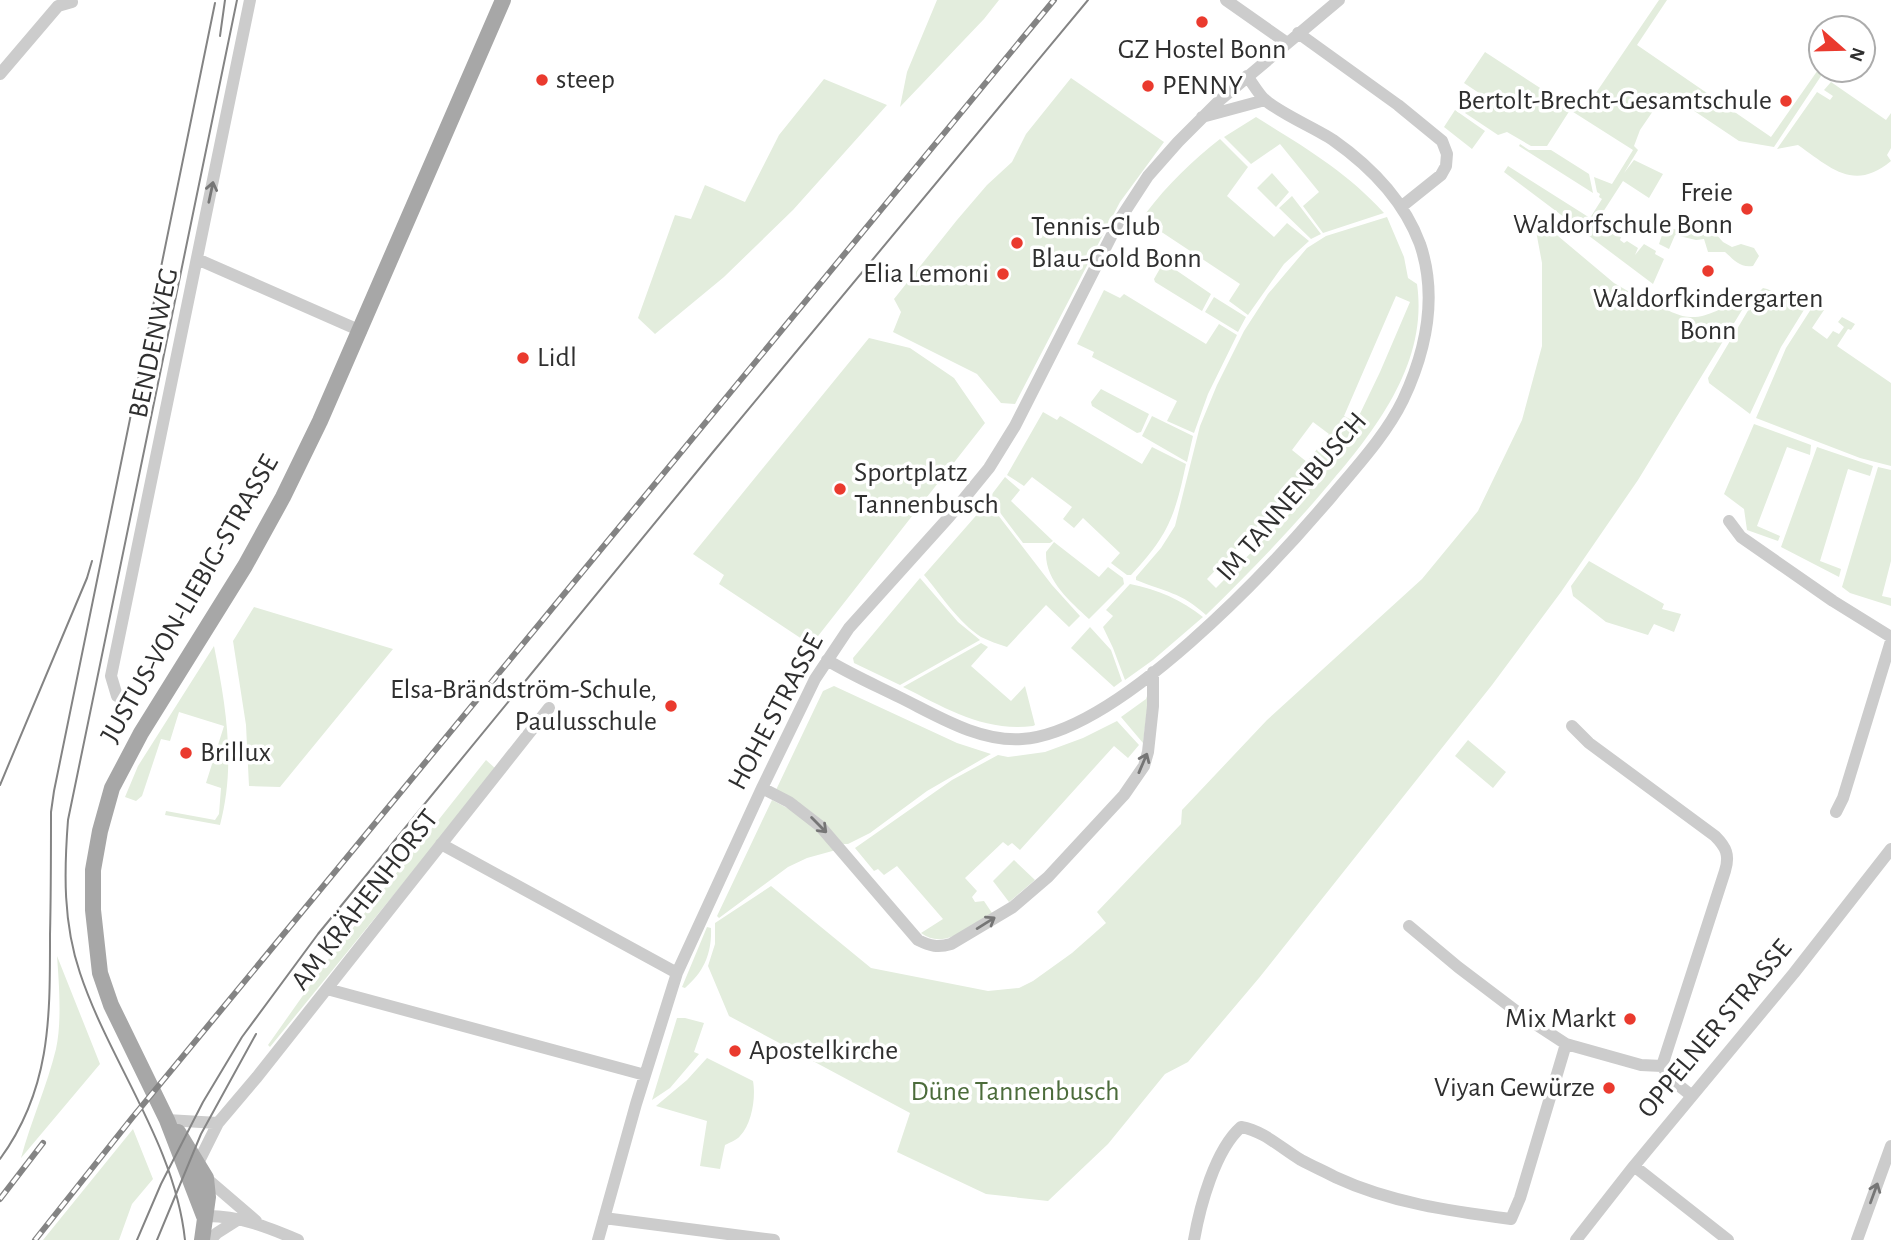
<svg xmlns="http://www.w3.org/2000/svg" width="1891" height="1240" font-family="'Alegreya Sans',sans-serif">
  <rect width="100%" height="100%" fill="#fff"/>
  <!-- green -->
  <path fill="#e3eddd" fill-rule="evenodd" d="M937,0H999L984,19L900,107L907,72Z
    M1659,0H1667L1637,45L1771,137L1820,67L1821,70H1825L1774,147L1739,141L1666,92L1640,130L1634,146L1638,150L1624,173L1634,160L1663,174L1649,198L1623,181L1594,226L1621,237L1620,240L1624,243L1627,241L1638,248L1635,255L1644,244L1656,251L1655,254L1664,259L1653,284L1504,172L1508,166L1590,218L1602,199L1599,197L1600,194L1597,192L1594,177L1612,184L1633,150L1570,110L1547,146H1531L1507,132L1498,135L1465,113L1479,93L1464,83L1485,52L1571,108L1573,105L1583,112Z
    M1071,78L1164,142L1120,202L1015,404L1001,403L977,374L893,332L901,312L894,299L957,220L987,185L1012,162L1026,134Z
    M824,79L887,105L793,210L724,277L655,334L638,318L675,215L691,219L705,185L745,202L779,135Z
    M1831,82L1886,120L1891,113V148L1887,155L1891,161C1854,192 1831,168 1798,145L1777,149L1817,92L1830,100L1833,96L1824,90Z
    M1455,110L1485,131L1472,149L1444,127Z
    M1256,117C1304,147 1346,171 1384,213L1323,233L1303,206L1319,192L1280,144L1251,164L1224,137Z
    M1220,139L1248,167L1227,196L1274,237L1287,223L1309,241L1284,264L1248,315L1229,301L1240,284L1160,231L1163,226L1146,213C1168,184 1192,161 1220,139Z
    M1520,144L1529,150H1551L1589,174L1593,193L1519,146Z
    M1272,173L1289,192L1276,207L1257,188Z
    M1292,196L1321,234L1311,239L1279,208Z
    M1533,215L1614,283L1640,298L1642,295L1645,296C1692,329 1701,319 1748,295L1750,297L1638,480L1561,592L1492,685L1259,978L1188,1062L1165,1074L1108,1144L1048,1201L986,1194L897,1152L910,1113L729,1016L708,966L715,944V923L771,886L871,968L988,991L1019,988L1033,981L1072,953L1106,923L1097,912L1181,824L1182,810L1267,720L1422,579L1478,511L1522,420L1542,346V263Z
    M1387,217L1404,257L1408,278L1417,284C1429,367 1370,437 1320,495C1284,537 1246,576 1206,615C1181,592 1165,592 1136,580V577L1161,548L1175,526L1200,426L1217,385L1244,331L1268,294L1307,248L1326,236ZM1396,296L1410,302L1380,372L1356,422L1344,416ZM1313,422L1329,434L1307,462L1292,450ZM1297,485L1308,495L1216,588L1207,579Z
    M1664,229L1671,232L1672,229L1715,233L1723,242L1732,247L1741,244L1754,248L1759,256L1753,266C1740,268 1734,260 1725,252H1708L1704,239L1696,240L1675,235L1669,249L1659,244Z
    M1167,264L1211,294L1202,311L1155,282L1154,279L1162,265Z
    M1767,289L1807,305L1781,347L1750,414L1709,383L1708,378L1759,292L1763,288Z
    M1104,290L1120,298L1124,294L1206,344L1219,324L1237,335L1208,394L1194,433L1167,421L1177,401L1094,358L1092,357L1094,352L1077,344Z
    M1214,297L1246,317L1238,332L1205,312Z
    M1813,306L1824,310L1812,328L1827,339L1833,331L1839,334L1844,327L1838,322L1842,317L1855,324L1851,330L1848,329L1837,346L1891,383V466L1860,458L1756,418L1786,348Z
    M869,338L910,348L954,378L985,423L811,645L719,584L724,575L693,554Z
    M1101,389L1149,414L1141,432L1137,433L1092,406L1091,402Z
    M1043,412L1057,420L1060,416L1062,417L1142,464L1152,447L1186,464C1175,516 1168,536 1131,575H1127L1111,563L1120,553L1083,518L1074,528L1063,519L1072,507L1032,477L1024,486L1007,475Z
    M1152,416L1193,436L1187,462L1142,436Z
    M1754,424L1811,445L1810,455L1787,447L1757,526L1780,536L1778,541L1747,530L1744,509L1724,494Z
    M1817,447L1873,466L1870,476L1848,469L1820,561L1841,569L1839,577L1781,547Z
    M1878,467L1891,470V561L1882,596L1891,598V606L1850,593L1842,587Z
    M1005,477L1020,490L1011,501L1053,541L1050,543H1023L989,498Z
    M988,502L1052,585L1080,616L1069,627L1046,605L1007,647C998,644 989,641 981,637C958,622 941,595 924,575Z
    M1054,542L1099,577L1108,567L1123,578L1124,584L1089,619C1070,601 1045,581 1046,552Z
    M1589,561L1664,604L1662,609L1681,614L1674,632L1654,624L1648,635L1606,622L1573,596L1571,586Z
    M920,578L958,622L980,640L900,685L854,663L853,658Z
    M1130,584C1157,589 1182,600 1203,617L1153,660L1125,680L1113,648L1103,627L1113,616L1106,610Z
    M254,607L393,649L280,787L249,786L246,725L233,641Z
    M1090,627L1111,650L1122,681L1114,687L1071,648Z
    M981,643L988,647L971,666L1011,701L1025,686L1035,725L1033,726C983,732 946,708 903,687Z
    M214,646C226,706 236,765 220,825L165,815L166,811L215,820L219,814L221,788L206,783L224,726L179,712L170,741L161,739L142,796L136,801L125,797L138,766Z
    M834,686L957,743L991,754L927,791L870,833L848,844H843C822,819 805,805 776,790L823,691Z
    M1150,687L1143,743L1121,717L1146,699Z
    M1117,721L1139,745L1128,758L1114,746L1020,850L1012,843L1008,846L1003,842L965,878L977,891L972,897L975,902L984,901L992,913C971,925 945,951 921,933L943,919L897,866L884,875L878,869L874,871L855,848L952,780L998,755L1008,757L1045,752L1083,738Z
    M1468,740L1506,772L1493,788L1455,756Z
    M486,760L496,769L270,1047L268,1045L333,953Z
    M772,800L806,818L836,850L807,858L788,867L719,918L717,916Z
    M1014,860L1035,880L1009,902L993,881Z
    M707,927L711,928C712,953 704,972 685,988L682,987Z
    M57,956L100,1064L21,1158C31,1121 47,1086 56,1049C62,1022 59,983 57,956Z
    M677,1018H685L704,1023L694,1052L699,1054L670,1088L652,1100Z
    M707,1058L753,1081C756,1097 752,1124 740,1136C737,1140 729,1143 725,1145L720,1169L700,1166L707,1121L656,1106L687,1080Z
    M133,1129L153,1179L132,1204L119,1240H43Z"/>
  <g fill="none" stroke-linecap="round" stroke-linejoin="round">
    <!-- minor -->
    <path stroke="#ccc" stroke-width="12" d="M1226,0L1287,43
      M1298,33L1398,105L1442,141L1447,154L1446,166L1441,175L1401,207
      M0,74L58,6L72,2
      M1202,117L1265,100
      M197,259L361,331
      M1729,521L1741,537L1833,601L1891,637
      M827,660C850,674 875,685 899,697C936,715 978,742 1022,739C1118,733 1271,568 1332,496C1357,466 1386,435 1403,400C1426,351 1438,297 1420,244C1404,201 1370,166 1333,140C1315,128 1279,113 1264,99C1258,93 1253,84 1247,76
      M117,696L111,676L250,0
      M1572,726L1589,743L1715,836C1726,847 1730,855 1725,871L1662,1066L1672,1080L1692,1096
      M762,788L789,802L820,826L918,940C930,946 938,948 951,944L1013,907L1048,877L1124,795L1144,766L1148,752L1153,706V672
      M1836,812L1843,798L1891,641
      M441,844L677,973
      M1409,926L1458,967L1520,1014L1566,1044L1641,1065L1662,1066
      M327,989L645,1075
      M167,1120L218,1123
      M198,1163L218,1123L257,1077L549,708
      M1634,1166L1728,1240
      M206,1178L256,1221
      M204,1216C238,1215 267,1227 298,1240
      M604,1218L774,1240
      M210,1240L217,1233L239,1219
      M598,1240L636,1104L677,973L762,788L815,679L849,628L949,517L989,468L1015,426L1120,219L1148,176L1178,142L1220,100L1339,0
      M1194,1240C1200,1206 1215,1150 1241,1127C1264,1131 1281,1148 1301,1160C1312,1166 1324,1171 1335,1177C1391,1203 1450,1211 1511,1219L1520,1198L1566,1044
      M1576,1240L1634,1166L1794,973L1891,849
      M1857,1240L1891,1146"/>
    <!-- major -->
    <path stroke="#a7a7a7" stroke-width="16" d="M178,1132L206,1178L208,1197L202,1240
      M204,1216L167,1120L111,1005L100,973L93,910V870L100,831L112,788L141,733L245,566L283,497L320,421L503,0"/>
    <!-- tram -->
    <path stroke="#848484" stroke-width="2" d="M220,36L225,0
      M0,785L87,578L92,561
      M0,1159C51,1089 50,1018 50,935C51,894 51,853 51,812L54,791L215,3
      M137,1240L161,1184L203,1102L242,1037L318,934L713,452L1088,0
      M157,1240L201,1134L256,1034
      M185,1240C175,1144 110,1063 80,973C63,923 64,872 68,820L237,0"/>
    <defs>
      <path id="rail" d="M0,1199L43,1143
        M35,1240L132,1118L1054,0"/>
    </defs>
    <!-- rail casing -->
    <use href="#rail" stroke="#848484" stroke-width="6"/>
    <!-- rail -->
    <use href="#rail" stroke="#fff" stroke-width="3.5" stroke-dasharray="10" stroke-linecap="butt"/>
  </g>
  <!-- one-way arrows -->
  <defs><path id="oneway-shaft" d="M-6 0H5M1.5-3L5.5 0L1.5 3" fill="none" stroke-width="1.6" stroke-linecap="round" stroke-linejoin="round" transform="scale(1.75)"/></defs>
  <g stroke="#767676">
    <use href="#oneway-shaft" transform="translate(211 192) rotate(-78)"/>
    <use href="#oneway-shaft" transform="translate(1143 763) rotate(-67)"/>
    <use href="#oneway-shaft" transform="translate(819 825) rotate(45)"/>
    <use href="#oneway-shaft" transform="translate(986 923) rotate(-32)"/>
    <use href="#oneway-shaft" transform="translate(1874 1193) rotate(-70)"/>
  </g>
  <!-- markers -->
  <g fill="#ea3a2e" stroke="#fff" stroke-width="2.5">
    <circle cx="1202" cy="22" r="7"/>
    <circle cx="542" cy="80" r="7"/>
    <circle cx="1148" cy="86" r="7"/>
    <circle cx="1786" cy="101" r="7"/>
    <circle cx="1747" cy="209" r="7"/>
    <circle cx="1017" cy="243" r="7"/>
    <circle cx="1708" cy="271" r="7"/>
    <circle cx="1003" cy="274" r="7"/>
    <circle cx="523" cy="358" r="7"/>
    <circle cx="840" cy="489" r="7"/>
    <circle cx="671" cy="706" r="7"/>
    <circle cx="186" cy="753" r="7"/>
    <circle cx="1630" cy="1019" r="7"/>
    <circle cx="735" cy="1051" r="7"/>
    <circle cx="1609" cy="1088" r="7"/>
  </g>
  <g text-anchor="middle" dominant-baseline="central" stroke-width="7" stroke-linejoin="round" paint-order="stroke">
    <!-- poi labels -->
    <g font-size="28" fill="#2f2f2f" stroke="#fff" text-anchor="start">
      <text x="1202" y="50" text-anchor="middle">GZ Hostel Bonn</text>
      <text x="556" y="80">steep</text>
      <text x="1162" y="86">PENNY</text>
      <text x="1772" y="101" text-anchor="end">Bertolt-Brecht-Gesamtschule</text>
      <text x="1733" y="193" text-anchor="end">Freie<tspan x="1733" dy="32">Waldorfschule Bonn</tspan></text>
      <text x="1031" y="227">Tennis-Club<tspan x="1031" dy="32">Blau-Gold Bonn</tspan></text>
      <text x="989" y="274" text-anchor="end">Elia Lemoni</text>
      <text x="1708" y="299" text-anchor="middle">Waldorfkindergarten<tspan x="1708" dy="32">Bonn</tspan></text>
      <text x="537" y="358">Lidl</text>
      <text x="854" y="473">Sportplatz<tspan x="854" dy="32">Tannenbusch</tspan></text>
      <text x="657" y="690" text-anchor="end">Elsa-Brändström-Schule,<tspan x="657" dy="32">Paulusschule</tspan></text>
      <text x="200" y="753">Brillux</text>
      <text x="1616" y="1019" text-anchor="end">Mix Markt</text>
      <text x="749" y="1051">Apostelkirche</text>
      <text x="1595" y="1088" text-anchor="end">Viyan Gewürze</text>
    </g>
    <!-- street labels -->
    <g font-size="28" fill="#2f2f2f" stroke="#fff">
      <text transform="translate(154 343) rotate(-78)">BENDENWEG</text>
      <text transform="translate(1292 497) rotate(-49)">IM TANNENBUSCH</text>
      <text transform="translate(190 599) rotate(-60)">JUSTUS-VON-LIEBIG-STRASSE</text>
      <text transform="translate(776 712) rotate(-62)">HOHE STRASSE</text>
      <text transform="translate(365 900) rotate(-52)">AM KRÄHENHORST</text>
      <text transform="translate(1715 1029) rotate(-50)">OPPELNER STRASSE</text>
    </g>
    <!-- park labels -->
    <g font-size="28" fill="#4c6c3b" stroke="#fff">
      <text x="1015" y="1092">Düne Tannenbusch</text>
    </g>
  </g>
  <!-- north arrow -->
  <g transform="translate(1842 49) rotate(110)"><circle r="33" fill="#ffffff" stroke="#acacac" stroke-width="2"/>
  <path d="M0-5L12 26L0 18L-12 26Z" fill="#ea3a2e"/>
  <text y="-10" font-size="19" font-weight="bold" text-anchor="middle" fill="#2f2f2f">N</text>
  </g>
</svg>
